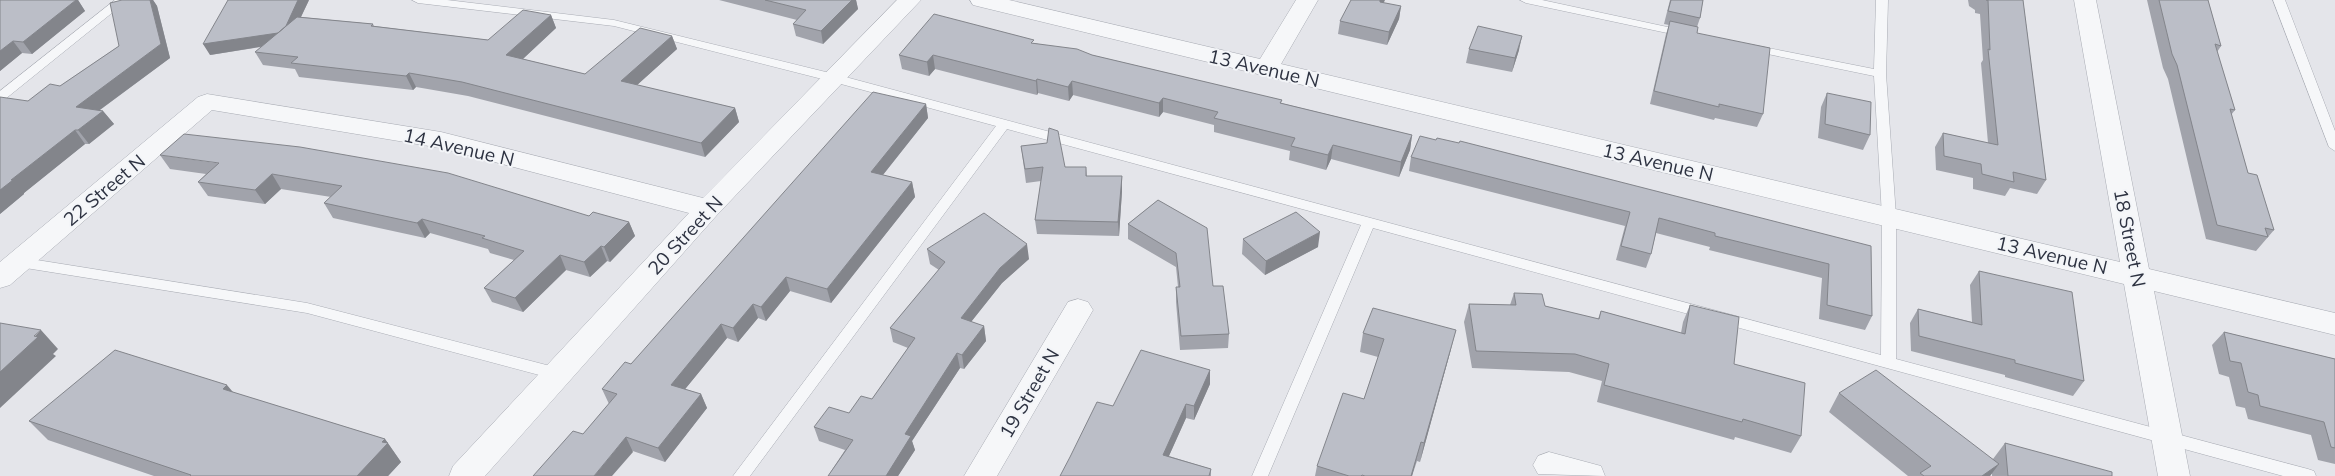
<svg xmlns="http://www.w3.org/2000/svg" width="2335" height="476" font-family="Mulish,sans-serif">
  <rect width="100%" height="100%" fill="#e4e5ea"/>
  <g fill="none" stroke-linecap="round" stroke-linejoin="round">
    <defs>
      <path id="lane" d="M115,0H128L4,100L0,101V91Z
        M412,0H447L614,20L838,75L1881,355L1882,216L1874,76L1753,51L1747,48L1753,45L1874,69L1876,0H1888L1886,74L1896,216V359L2308,469L2314,471L2316,476H2283L1373,228L1268,476H1252L1361,225L1007,129L750,476H733L996,126L830,81L614,26L418,3Z
        M1520,0H1542L1686,31L1692,34L1686,37L1526,3Z
        M2273,0H2285L2335,131V151L2329,147Z
        M18,257L307,303L558,368L563,370L566,374L563,378L558,380L307,313L13,266L11,262L13,258Z"/>
      <path id="street" d="M897,0H921L717,215L485,476H449L453,466L689,213L441,148L212,110L10,285L0,288V262L198,97L207,94L441,132L703,198Z
        M970,0H1009L1260,59L1296,0H1318L1281,64L2120,262L2074,0H2096L2149,269L2335,313V335L2154,291L2190,476H2158L2124,284L981,7L973,5Z
        M1078,299L1088,302L1093,310L997,476H964L1068,302Z
        M1549,452L1601,466L1605,476L1538,474L1533,465L1538,456Z"/>
    </defs>
    <!-- lane casing -->
    <use href="#lane" stroke="#a9acb4" stroke-width="1"/>
    <!-- street casing -->
    <use href="#street" stroke="#a9acb4" stroke-width="1"/>
    <!-- lane -->
    <use href="#lane" fill="#f6f7f9" fill-rule="evenodd"/>
    <!-- street -->
    <use href="#street" fill="#f6f7f9" fill-rule="evenodd"/>
  </g>
  <!-- wall -->
  <path fill="#a1a3ab" d="M0,0H78L85,11L32,54L22,53L0,71Z
    M122,0H153L157,6L170,58L100,110L103,111L114,124L89,144H85L24,193V194L0,214L28,101L60,86L119,46Z
    M309,0L301,17L373,24L374,26L488,40L551,15L556,28L523,59L585,74L672,36L677,49L637,85L735,108L739,122L705,157L468,96L416,87L413,90L299,77L295,69L263,65L255,52L261,47L210,55Z
    M719,0H856L858,9L823,44L796,36L793,24L797,20Z
    M1670,0H1703L1700,18L1697,27V33L1763,114L1757,127L1715,118L1714,120L1650,104L1666,34L1669,25L1664,24Z
    M1968,0H2023L2046,180L2037,194L2010,188L2005,196L1973,189V178L1936,170L1935,147L1943,133L1988,143L1981,63L1983,60L1980,14L1975,13V10L1969,6Z
    M2147,0H2208L2221,46L2217,52L2235,110L2231,115L2248,173L2274,230L2256,251L2206,239L2168,79L2163,68Z
    M1401,6L1399,19L1387,45L1338,34L1340,21Z
    M1034,43L1092,55L1282,100L1281,103L1412,135L1410,150L1399,177L1331,159L1326,170L1289,160L1290,151L1214,132V125L1163,112L1159,117L1073,95L1069,101L1038,93L1037,95L935,69L929,76L902,69L899,55Z
    M1469,49L1519,50L1512,72L1466,63Z
    M1827,93L1870,135L1863,150L1818,138L1821,107Z
    M926,104L928,118L883,175L912,182L915,197L831,303L790,291L766,321L758,318L738,342L727,338L685,389L701,394L707,408L665,462L583,434L609,404L602,389Z
    M1021,146L1065,167H1086L1087,176H1122V191L1119,236L1037,234L1035,220L1041,181L1026,183Z
    M160,155L589,216L629,222L635,236L610,262L607,261L590,277L566,270L523,312L492,302L484,288L514,260L490,253L488,249L430,233L425,238L333,218L324,203L331,197L281,189L265,204L208,196L198,182L206,174L170,169Z
    M1411,157L1871,246L1872,316L1865,330L1819,319L1822,278L1709,250L1710,247L1656,233L1651,254L1646,268L1616,260L1625,226L1409,171Z
    M1158,200L1213,286L1229,334L1228,348L1180,350L1176,302V287H1178L1176,267L1128,239V224Z
    M1243,239L1318,247L1265,275L1242,254Z
    M927,249L1029,259L1002,283L971,322L984,326L986,341L964,369L960,368L912,441L915,450L898,476H828L845,450L819,441L814,427L849,413L872,399L908,348L893,342L890,328L939,270L930,264Z
    M1979,271L2084,381L2073,396L2005,377V375L1911,351L1910,323L1918,309L1972,322L1970,285Z
    M1514,293L1545,306L1598,319L1601,311L1681,333L1683,322L1690,305L1734,364L1801,436L1791,453L1735,437L1734,440L1597,402L1602,381L1569,372L1472,368L1464,322L1469,304L1510,305Z
    M2224,332L2335,359V464L2318,460L2311,435L2248,419L2245,408L2236,406L2229,377L2219,374L2212,345Z
    M1363,333L1451,349L1420,462L1417,461L1412,476H1315L1317,466L1364,399L1378,357L1360,352Z
    M1210,370V384L1194,420L1186,418L1169,456L1211,469V476H1060L1113,406Z
    M232,392L385,439L401,462L388,476H154L48,440L29,421Z
    M1839,393L1993,459L2005,443L2112,476H1992V473L1990,476H1908L1829,412Z"/>
  <!-- shaded-wall -->
  <path fill="#83858b" d="M76,0H78L85,11L32,54L23,42Z
    M150,0H153L157,6L170,58L86,120L76,107L161,44Z
    M298,0H309L289,42L210,55L203,44Z
    M852,0H856L858,9L823,44L821,31Z
    M1380,0H1385L1378,15L1380,2Z
    M1401,6L1399,19L1387,45L1389,32Z
    M551,15L556,28L512,69L506,55Z
    M672,36L677,49L626,95L621,81Z
    M1522,36L1519,50L1512,72L1515,58Z
    M13,41L22,53L0,71V51Z
    M933,55L935,69L929,76L927,62Z
    M409,73L416,87L413,90L406,76Z
    M1037,79L1038,93L1037,95L1036,81Z
    M1072,81L1073,95L1069,101L1068,87Z
    M1163,98V112L1159,117V103Z
    M926,104L928,118L874,186L871,172Z
    M735,108L739,122L705,157L701,143Z
    M103,111L114,124L89,144L78,130Z
    M75,130L85,144L24,193V194L0,214V190L11,180Z
    M1412,135L1410,150L1399,177L1401,162Z
    M1333,145L1331,159L1326,170L1328,155Z
    M272,174L281,189L265,204L255,190Z
    M1122,176V191L1119,236L1118,222Z
    M912,182L915,197L831,303L827,289Z
    M422,219L430,233L425,238L417,223Z
    M629,222L635,236L610,262L604,247Z
    M1320,232L1318,247L1265,275L1266,261Z
    M1027,244L1029,259L1002,283L963,332L961,318L1000,268Z
    M601,246L607,261L590,277L584,262Z
    M560,255L566,270L523,312L515,298Z
    M786,277L790,291L766,321L761,307Z
    M753,304L758,318L738,342L733,328Z
    M721,324L727,338L677,399L671,385Z
    M984,326L986,341L964,369L962,355Z
    M41,330L58,349L53,354L56,356L0,408V372Z
    M1456,330L1451,349L1420,462L1424,443Z
    M957,353L960,368L912,441L915,450L898,476H886L905,434Z
    M1210,370V384L1194,420V406Z
    M227,385L243,404L223,389Z
    M701,394L707,408L665,462L658,448Z
    M1186,404V418L1163,469V455Z
    M626,437L633,452L612,476H594Z
    M385,439L401,462L388,476H357Z
    M1421,442L1412,476H1411Z
    M1999,464L1990,476H1982Z"/>
  <!-- building -->
  <path fill="#bbbec7" stroke="#83858b" d="M0,0H76L23,42L13,41L0,51Z
    M122,0H150L161,44L76,107L103,111L78,130H75L11,180H13L0,190V97L28,101L50,84L60,86L119,46L110,3Z
    M228,0H298L286,26L278,33L203,44Z
    M765,0H852L821,31L793,24L806,10Z
    M1351,0H1380V2L1401,6L1389,32L1340,21Z
    M1671,0H1703L1700,18L1668,11Z
    M1986,0H2023L2046,180L2013,172L2014,182L1982,174L1981,164L1944,156L1943,133L1998,145L1988,49L1990,50L1988,0Z
    M2159,0H2208L2221,46L2215,44L2235,110L2230,109L2248,173L2257,175L2274,230L2265,228L2268,237L2217,225L2177,65L2172,54Z
    M523,10L551,15L506,55L585,74L640,28L672,36L621,81L735,108L701,143L462,82L409,73L406,76L291,63L298,57L255,52L297,17L373,24L371,26L488,40Z
    M934,14L1034,40L1031,43L1077,49L1092,55L1282,100L1280,103L1412,135L1401,162L1333,145L1328,155L1291,146L1295,138L1214,118L1218,112L1163,98L1159,103L1072,81L1068,87L1037,79L1036,81L933,55L927,62L899,55Z
    M1670,21L1698,27L1697,33L1770,48L1763,114L1719,104V107L1654,91Z
    M1478,26L1522,36L1515,58L1469,49Z
    M873,92L926,104L871,172L912,182L827,289L786,277L761,307L753,304L733,328L721,324L671,385L701,394L658,448L626,437L594,476H533L573,431L583,434L617,394L602,389L625,362L631,364Z
    M1827,93L1871,102L1870,135L1825,124Z
    M1049,128L1058,131L1065,167H1086V176H1122L1118,222L1035,220L1043,167L1025,169L1021,146L1047,143Z
    M184,134L300,147L448,173L589,216L593,212L629,222L604,247L601,246L584,262L560,255L515,298L484,288L524,251L482,238L485,236L422,219L417,223L324,203L342,186L272,174L255,190L198,182L219,163L160,155Z
    M1420,136L1436,140L1437,138L1459,143L1460,141L1871,246L1872,316L1827,305L1829,264L1715,236V233L1659,218L1651,254L1621,246L1630,212L1411,157Z
    M1158,200L1207,228L1213,286H1223L1229,334L1181,336L1176,287H1180L1176,253L1128,224Z
    M1296,212L1320,232L1266,261L1243,239Z
    M984,213L1027,244L1000,268L961,318L984,326L962,355L957,353L905,434L911,436L886,476H828L853,440L814,427L829,407L849,413L861,396L872,399L915,338L890,328L945,262L927,249Z
    M1979,271L2072,292L2084,381L2015,363V360L1919,336L1918,309L1982,325Z
    M1514,293L1542,294L1545,306L1599,319L1601,311L1685,334L1690,305L1739,317L1734,364L1805,383L1801,436L1743,419L1742,422L1604,385L1609,364L1575,354L1476,351L1469,304L1516,305Z
    M1373,308L1456,330L1424,443L1421,442L1411,476H1365L1362,475L1361,476H1349L1317,466L1343,393L1364,399L1384,339L1363,333Z
    M0,323L41,330L34,336L38,337L0,372Z
    M2224,332L2335,359V448L2331,447L2324,422L2260,406L2258,395L2248,392L2241,363L2230,361Z
    M115,350L227,385L223,389L385,439L382,442L388,443L357,476H190L191,475L29,421Z
    M1141,350L1210,370L1194,406L1186,404L1163,455L1211,469L1209,476H1060L1070,457L1097,402L1113,406Z
    M1876,370L1999,464L1982,476H1924L1920,473L1931,466L1839,393Z
    M2005,443L2112,472V476H2008Z"/>
  <g text-anchor="middle" dominant-baseline="central" stroke-width="4" stroke-linejoin="round" paint-order="stroke">
    <!-- street labels -->
    <g font-size="19" fill="#2d3241" stroke="#f3f5f8">
      <text transform="translate(1264 68) rotate(13)">13 Avenue N</text>
      <text transform="translate(459 147) rotate(13)">14 Avenue N</text>
      <text transform="translate(1658 162) rotate(13)">13 Avenue N</text>
      <text transform="translate(104 190) rotate(-40)">22 Street N</text>
      <text transform="translate(685 235) rotate(-47)">20 Street N</text>
      <text transform="translate(2130 238) rotate(79)">18 Street N</text>
      <text transform="translate(2052 255) rotate(13)">13 Avenue N</text>
      <text transform="translate(1029 393) rotate(-60)">19 Street N</text>
    </g>
  </g>
</svg>
